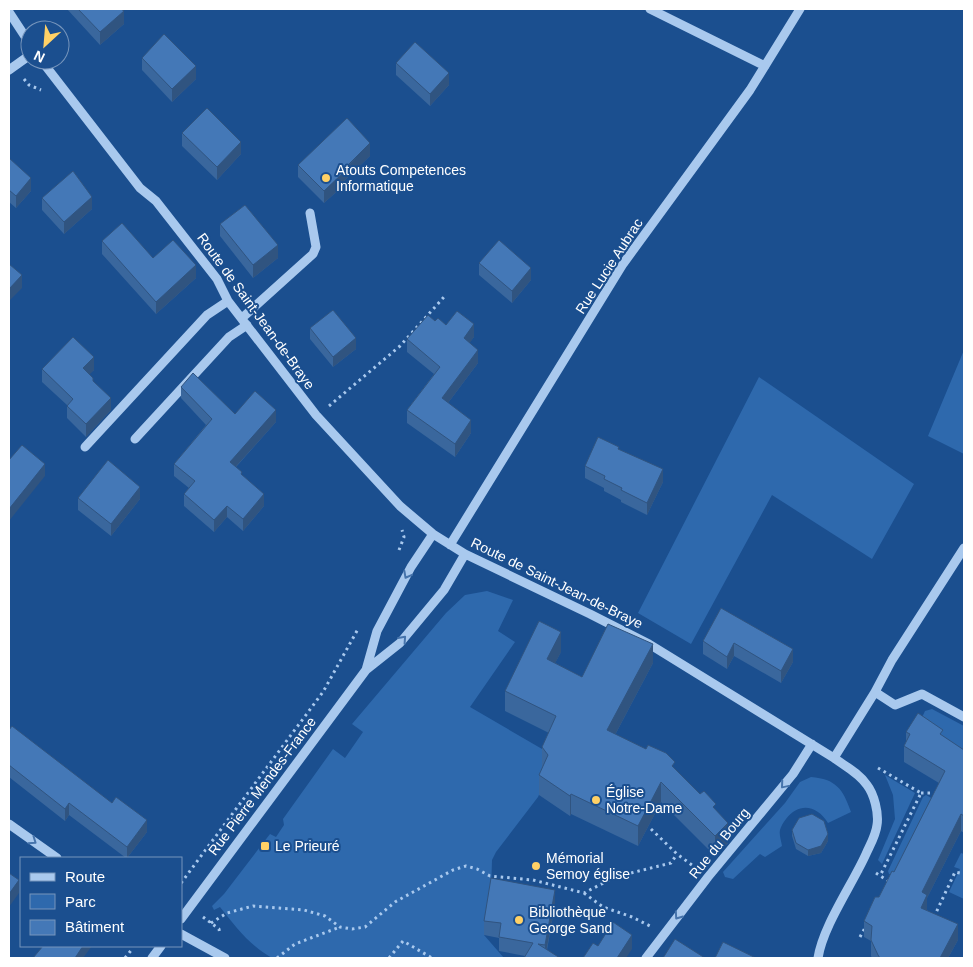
<svg xmlns="http://www.w3.org/2000/svg" width="973" height="967" font-family="Arial,sans-serif">
  <rect width="100%" height="100%" fill="#1b4f8f"/>
  <!-- green -->
  <path fill="#2e69ad" d="M964,350V454L928,436Z
    M759,377L914,484L872,559L772,495L691,644L638,613Z
    M487,591L513,600L498,631L515,642L470,707L549,753L548,775L538,797L496,852L492,860L491,893L484,935L504,958H272C250,946 235,926 220,907L214,910L212,906L224,894L270,834L276,837L284,825L283,819L333,749L345,758L363,732L352,724L446,613L465,595Z
    M932,709L964,726V754L918,726L925,711Z
    M885,775L915,793L882,864L878,860L895,819L893,795Z
    M811,777C836,779 843,789 851,812L828,823C817,805 799,802 786,819C783,823 781,826 780,830C779,835 781,840 782,846L765,857L760,854L733,879L725,877L723,872L785,803L800,782Z
    M926,795L933,799L894,876L889,874L888,871L923,797Z
    M961,853L964,854V899L949,892L960,869L954,867Z"/>
  <g fill="none" stroke-linecap="round" stroke-linejoin="round">
    <!-- path -->
    <path stroke="#a9c9ee" stroke-width="3" stroke-dasharray="2.5 4" stroke-linecap="butt" d="M24,79L29,85L41,90
      M329,406L400,346L444,297
      M399,550L404,537L402,530
      M878,768L921,793L880,876
      M921,793H937
      M651,829L677,854L696,868
      M876,873L888,881L887,882
      M181,883L323,692L358,629
      M584,893L603,907L632,917L650,926
      M203,917L219,929L220,935
      M934,917L955,872L964,874
      M211,923L227,913L253,906L304,910L325,916L340,927L352,929L365,927L395,902L453,870L466,866L477,869L490,876L533,880L584,893L615,877L671,863L677,854
      M860,937L866,926
      M125,958L133,948
      M277,958L295,944L340,927
      M389,958L403,941L432,958"/>
    <!-- minor -->
    <path stroke="#a9c9ee" stroke-width="9" d="M650,9L765,66
      M9,12L30,44
      M41,60L140,188L156,201L217,279L228,301L316,415L400,506L433,534L465,554L590,614L649,644L834,758C845,766 859,773 867,785C874,794 879,813 877,825C876,835 870,845 866,854C852,885 823,926 818,958
      M9,70L30,55
      M242,318L313,254L316,247L310,213
      M135,439L229,337L247,325
      M85,447L207,315L228,301
      M450,545L623,264L750,90L800,9
      M366,670L377,631L411,567L433,534
      M875,692L895,705L922,694L964,717
      M834,758L875,692L892,660L964,548
      M9,824L57,858
      M181,919L366,670L400,643L444,590L465,554
      M181,934L225,958
      M152,958L161,946
      M646,958L708,877L793,774L812,744"/>
  </g>
  <!-- wall -->
  <path fill="#3a679d" d="M67,9H121L124,24L100,45Z
    M142,58L196,79L172,102L142,70Z
    M396,63L449,85L430,106L396,75Z
    M182,133L241,154L217,180L182,146Z
    M370,156L344,181V185L324,203L298,177V165Z
    M9,158L31,191L16,208L9,202Z
    M42,198L92,209L64,234L42,210Z
    M220,224L278,258L253,278L220,236Z
    M102,241L153,258L196,278L156,314L102,254Z
    M479,263L531,280L512,303L479,275Z
    M435,321L446,325L474,337L469,343L478,363L448,403L471,433L455,457L407,423V410L434,374L407,352V339Z
    M310,328L356,349L333,367L310,339Z
    M42,369L94,370L89,374L111,410L86,437L67,418V405L42,382Z
    M181,387L235,414L276,422L236,467L264,506L243,531L227,517L214,532L184,506V494L189,488L174,476V464L206,425L181,398Z
    M619,449L663,482L647,515L621,502V500L604,491V488L585,478V466Z
    M78,498L140,499L111,536L78,510Z
    M721,608L793,662L781,683L734,656L727,669L703,654V641Z
    M561,652L555,663L582,677L653,663L615,735L675,769L716,810L728,843L715,856L661,802L638,846L571,814L570,816L539,795V775L542,768V747L549,733L505,711V691Z
    M9,730L147,832L127,858H126L69,815L65,821L9,777Z
    M906,732L943,736L964,750V833L961,831L927,898V910L958,940L948,958H872L871,956V941L864,937V921L894,872L939,783L904,762V746L906,742Z
    M792,830L828,841L821,853L808,856L796,849L792,836Z
    M555,904L547,950L525,956L499,951V938L484,935V921Z"/>
  <!-- shaded-wall -->
  <path fill="#305480" d="M124,11V24L100,45V32Z
    M196,66V79L172,102V89Z
    M449,73V85L430,106V94Z
    M241,142V154L217,180V167Z
    M370,143V156L344,181V185L324,203V191Z
    M31,178V191L16,208V196Z
    M92,197V209L64,234V222Z
    M278,245V258L253,278V265Z
    M196,265V278L156,314V302Z
    M531,268V280L512,303V291Z
    M22,275V288L9,301V289Z
    M474,324V337L464,351V338Z
    M356,338V349L333,367V357Z
    M478,350V363L442,411V398Z
    M94,357V370L83,381V368Z
    M111,398V410L86,437V424Z
    M276,410V422L230,473V462Z
    M471,420V433L455,457V444Z
    M45,464V476L9,521V509Z
    M663,469V482L647,515V503Z
    M140,487V499L111,536V524Z
    M264,494V506L243,531V519Z
    M227,506V517L214,532V520Z
    M561,632V652L547,679V659Z
    M734,643V656L727,669V657Z
    M653,644V663L607,750V730Z
    M793,649V662L781,683V671Z
    M661,782V802L638,846V826Z
    M571,794V814L570,816V796Z
    M69,803V815L65,821V809Z
    M961,814V831L927,898V911L921,908L922,892Z
    M147,820V832L127,858V847Z
    M728,823V843L715,856V836Z
    M828,834V841L821,853L808,856V850Z
    M19,880V893L9,907V894Z
    M555,890V904L545,958V945Z
    M958,924V940L948,958H940Z
    M632,935V949L626,958H617Z
    M83,946H92L83,958H75Z"/>
  <!-- building -->
  <path fill="#4478b7" stroke="#305480" d="M78,9H121L124,11L100,32Z
    M164,34L196,66L172,89L142,58Z
    M415,42L449,73L430,94L396,63Z
    M207,108L241,142L217,167L182,133Z
    M347,118L370,143L342,171L344,172L324,191L298,165Z
    M9,158L31,178L16,196L9,190Z
    M73,171L92,197L64,222L42,198Z
    M245,205L278,245L253,265L220,224Z
    M122,223L153,258L173,240L196,265L156,302L102,241Z
    M499,240L531,268L512,291L479,263Z
    M9,264L22,275L9,289Z
    M333,310L356,338L333,357L310,328Z
    M457,311L474,324L464,338L478,350L442,398L471,420L455,444L407,410L440,367L407,339L428,315L435,321L438,318L446,325Z
    M73,337L94,357L83,368L93,378V381L111,398L86,424L67,406L73,399L42,369Z
    M193,373L235,414L255,391L276,410L230,462L242,472L241,474L264,494L243,519L227,506L214,520L184,494L195,481L174,464L212,419L181,387Z
    M598,437L619,447L618,449L663,469L647,503L621,490L622,488L604,479L605,476L585,466Z
    M22,445L45,464L9,509V460Z
    M108,460L140,487L111,524L78,498Z
    M721,608L793,649L781,671L734,643L727,657L703,641Z
    M539,621L561,632L547,659L582,677L608,624L653,644L607,730L646,749L648,745L666,753L675,762L672,766L700,794L704,791L716,804L713,807L728,823L715,836L661,782L638,826L571,794L570,796L539,775L548,755L542,747L556,716L505,691Z
    M918,713L943,730L940,734L964,750V816L961,814L922,892L927,895L921,908L958,924L940,958H880L878,955L871,940L872,926L864,921L875,897H879L892,871L894,872L945,771L904,746L910,734L906,732Z
    M12,726L112,803L116,797L147,820L127,847L69,803L65,809L9,765V730Z
    M812,814L824,821L828,834L821,846L808,850L796,843L792,830L799,818Z
    M9,873L19,880L9,894Z
    M491,878L555,890L545,945L538,944L560,958H524L533,943L499,937L501,923L484,921Z
    M613,922L632,935L617,958H583L593,943L598,946Z
    M675,939L705,958H663Z
    M723,942L756,958H715Z
    M43,946H83L75,958H33Z"/>
  <!-- one-way arrows -->
  <defs><path id="oneway-chevron" d="M-2-3.5L2.5 0L-2 3.5" fill="none" stroke-width="1.6" stroke-linecap="round" stroke-linejoin="round" transform="scale(1.25)"/></defs>
  <g stroke="#4674ac">
    <use href="#oneway-chevron" transform="translate(407 575) rotate(118)"/>
    <use href="#oneway-chevron" transform="translate(403 639) rotate(-48)"/>
    <use href="#oneway-chevron" transform="translate(784 785) rotate(130)"/>
    <use href="#oneway-chevron" transform="translate(33 841) rotate(35)"/>
    <use href="#oneway-chevron" transform="translate(678 916) rotate(125)"/>
  </g>
  <!-- markers -->
  <g fill="#ffd166" stroke="#1b4f8f" stroke-width="2">
    <circle cx="326" cy="178" r="5"/>
    <circle cx="596" cy="800" r="5"/>
    <rect x="260" y="841" width="10" height="10" rx="2.5"/>
    <circle cx="536" cy="866" r="5"/>
    <circle cx="519" cy="920" r="5"/>
  </g>
  <g text-anchor="middle" dominant-baseline="central" stroke-width="4" stroke-linejoin="round" paint-order="stroke">
    <!-- poi labels -->
    <g font-size="14" fill="#fff" stroke="#1b4f8f" text-anchor="start">
      <text x="336" y="170">Atouts Competences<tspan x="336" dy="16">Informatique</tspan></text>
      <text x="606" y="792">Église<tspan x="606" dy="16">Notre-Dame</tspan></text>
      <text x="275" y="846">Le Prieuré</text>
      <text x="546" y="858">Mémorial<tspan x="546" dy="16">Semoy église</tspan></text>
      <text x="529" y="912">Bibliothèque<tspan x="529" dy="16">George Sand</tspan></text>
    </g>
    <!-- street labels -->
    <g font-size="14" fill="#fff" stroke="#1b4f8f">
      <text transform="translate(609 266) rotate(-57)">Rue Lucie Aubrac</text>
      <text transform="translate(256 311) rotate(54)">Route de Saint-Jean-de-Braye</text>
      <text transform="translate(557 583) rotate(26)">Route de Saint-Jean-de-Braye</text>
      <text transform="translate(262 786) rotate(-53)">Rue Pierre Mendes-France</text>
      <text transform="translate(719 843) rotate(-51)">Rue du Bourg</text>
    </g>
  </g>
  <!-- border -->
  <rect width="973" height="967" fill="none" stroke="#ffffff" stroke-width="20"/>
  <!-- legend -->
  <rect x="20" y="857" width="162" height="90" fill="#1b4f8f" stroke="#7695bc"/>
  <rect x="30" y="873" width="25" height="8" fill="#a9c9ee" stroke="#7695bc"/>
  <text x="65" y="882" font-size="15" fill="#ffffff">Route</text>
  <rect x="30" y="894" width="25" height="15" fill="#2e69ad" stroke="#7695bc"/>
  <text x="65" y="907" font-size="15" fill="#ffffff">Parc</text>
  <rect x="30" y="920" width="25" height="15" fill="#4478b7" stroke="#7695bc"/>
  <text x="65" y="932" font-size="15" fill="#ffffff">Bâtiment</text>
  <!-- north arrow -->
  <g transform="translate(45 45) rotate(206)"><circle r="24" fill="#1b4f8f" stroke="#7695bc"/>
  <path d="M0-4L9 19L0 12L-9 19Z" fill="#ffd166"/>
  <text y="-8" font-size="14" font-weight="bold" text-anchor="middle" fill="#ffffff">N</text>
  </g>
</svg>
